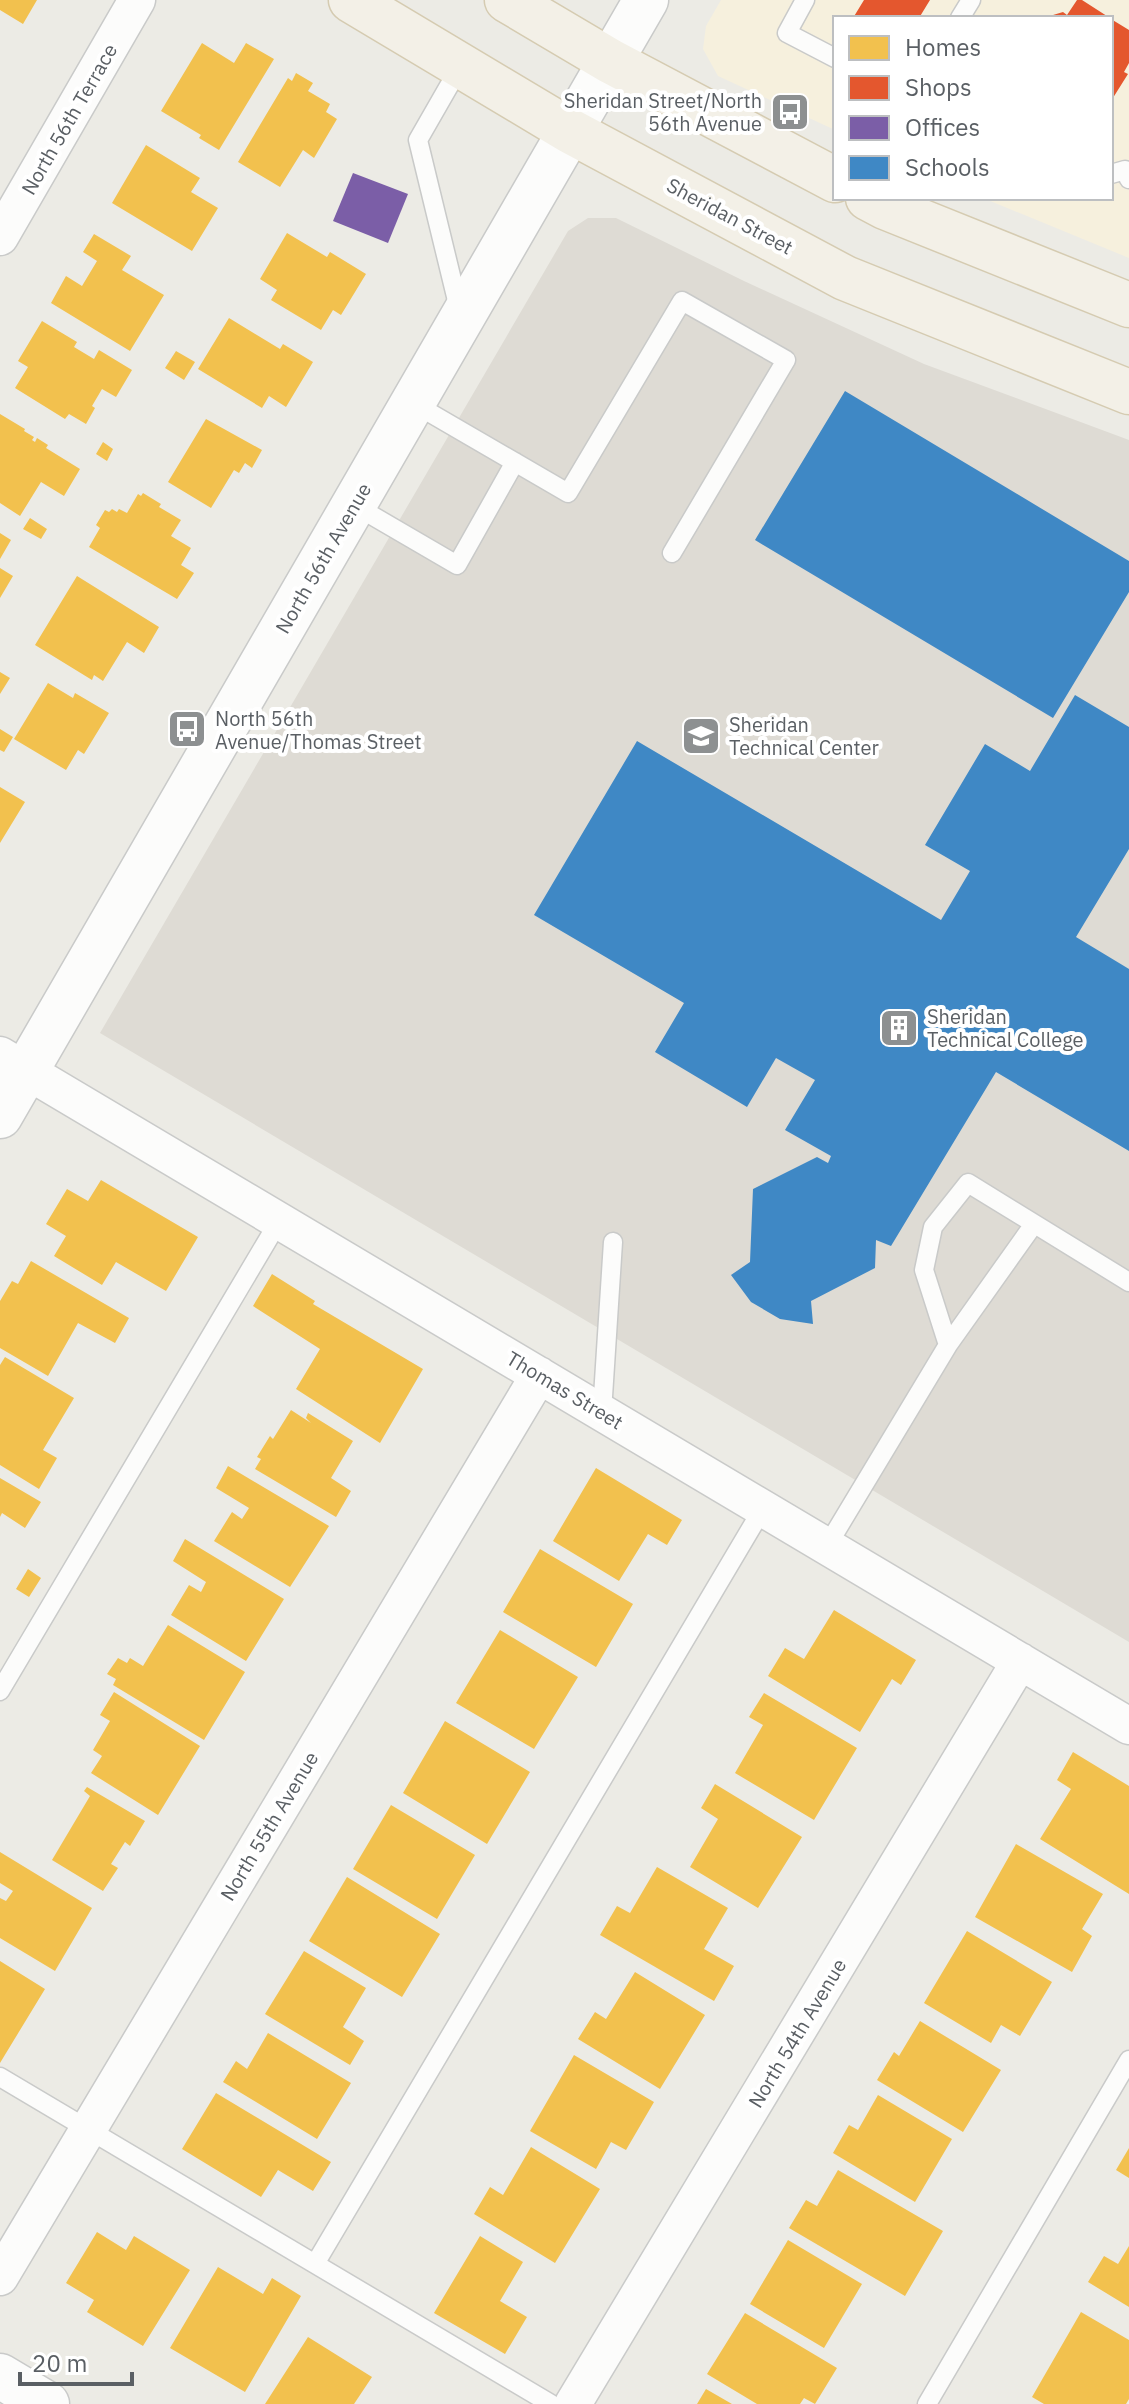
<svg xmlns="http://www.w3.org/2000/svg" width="1129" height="2404" font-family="'IBM Plex Sans',sans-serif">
  <rect width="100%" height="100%" fill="#ecebe5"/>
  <!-- commercial -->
  <path fill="#f6f0dd" d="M721,0H1129V258L983,198H1111V18H835V130L718,76L703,49L706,26Z"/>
  <!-- education -->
  <path fill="#dedbd4" d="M588,218H616L744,281L924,364L1129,440V1642L100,1033L568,231Z"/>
  <!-- homes -->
  <path fill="#f2c14e" d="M0,0H37L23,24L0,10Z
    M202,43L234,63L246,43L274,59L219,150L199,138L201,135L161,111Z
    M296,73L313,83L308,91L330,104L326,112L337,119L314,158L303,150L280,187L238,162L288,78L292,81Z
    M146,145L200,178L191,192L218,208L192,251L112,203Z
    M287,233L327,257L330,252L366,274L341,315L333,310L321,330L271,300L277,290L260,279Z
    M94,234L131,256L122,270L164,295L130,351L51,303L66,276L82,286L97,261L83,252Z
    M229,318L280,349L283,344L313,362L286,407L269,396L262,408L198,369Z
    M42,321L77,342L74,347L94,359L99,350L132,370L116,397L102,389L92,406L95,408L86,424L69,414L65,419L15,388L28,367L18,361Z
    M176,351L195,362L184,380L165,368Z
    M0,414L25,429L24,431L34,437L32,440L35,442L37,438L48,445L46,448L80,469L64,496L41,482L20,516L0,503Z
    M206,419L262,450L252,468L245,463L239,473L234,470L211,508L168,482Z
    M103,442L113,449L107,461L96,454Z
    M143,493L161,504L159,507L181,520L171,536L191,548L181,565L194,573L177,599L89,547L100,528L96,525L105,510L109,512L112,509L117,512L119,509L127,513L138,494L141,496Z
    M30,518L47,529L41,539L23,529Z
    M0,533L11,540L0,559Z
    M0,568L13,576L0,598Z
    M77,576L159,627L144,653L127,642L103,681L94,675L92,680L35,645Z
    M0,672L10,678L0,694Z
    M48,683L73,698L75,693L109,713L84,754L78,750L66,770L14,739Z
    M0,729L13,737L4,752L0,750Z
    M0,787L25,802L0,843Z
    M101,1180L198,1237L166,1291L116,1262L102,1285L54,1256L66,1236L46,1224L67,1189L88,1201Z
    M31,1261L129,1318L115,1343L78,1323L48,1376L0,1348V1301L12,1281L18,1284Z
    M272,1274L315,1301L313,1304L423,1369L380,1443L296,1389L320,1349L253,1306Z
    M5,1357L74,1398L43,1450L57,1458L39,1489L0,1465V1365Z
    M291,1410L311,1423L306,1418L308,1413L353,1441L331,1478L351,1491L336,1517L255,1469L261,1459L257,1457L270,1436L273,1439Z
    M228,1466L329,1526L290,1587L214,1541L232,1512L242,1519L249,1508L216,1488Z
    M596,1468L682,1520L667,1545L648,1534L619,1581L553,1541Z
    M0,1478L41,1502L25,1528L2,1513L0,1517Z
    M185,1539L284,1599L246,1661L171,1615L189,1585L201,1592L206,1582L173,1561Z
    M540,1549L633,1604L596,1667L503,1612Z
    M28,1569L41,1578L29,1597L16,1589Z
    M834,1610L916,1660L901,1685L892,1679L860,1732L768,1676L785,1648L804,1659Z
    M168,1625L245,1672L204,1740L113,1685L116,1679L107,1674L118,1658L127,1663L130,1658L143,1666Z
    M500,1630L578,1677L534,1749L456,1703Z
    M114,1692L200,1746L158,1815L91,1773L102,1756L93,1750L110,1721L100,1715Z
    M764,1693L857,1748L814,1820L735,1773L763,1725L749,1717Z
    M445,1721L530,1772L487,1844L403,1793Z
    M1073,1752L1129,1786V1894L1040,1839L1071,1789L1057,1780Z
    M715,1784L802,1837L758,1908L690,1867L718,1819L701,1808Z
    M87,1787L145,1821L130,1846L125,1842L111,1864L118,1868L103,1891L52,1860L90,1796L84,1791Z
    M391,1805L475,1855L437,1919L353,1869Z
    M1016,1844L1103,1894L1082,1929L1092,1936L1072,1972L975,1917Z
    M0,1852L92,1908L55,1971L0,1938V1898L6,1901L13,1891L0,1883Z
    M657,1867L728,1908L704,1949L734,1966L714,2001L600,1935L617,1906L630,1913Z
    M347,1877L440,1934L402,1997L309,1941Z
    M967,1931L1052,1982L1020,2036L1001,2025L991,2043L924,2003Z
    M304,1951L366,1988L343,2027L364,2041L350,2065L265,2014Z
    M0,1961L45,1989L0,2063Z
    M635,1972L705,2015L660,2089L578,2039L595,2012L606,2019Z
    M920,2021L1001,2070L963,2132L877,2080L894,2052L899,2056Z
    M268,2033L351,2083L317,2139L223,2082L236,2061L247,2069Z
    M574,2055L654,2102L626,2150L611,2142L596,2169L530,2131Z
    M216,2093L331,2162L313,2191L278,2170L261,2197L182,2149Z
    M878,2095L952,2139L915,2202L833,2153L849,2125L858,2130Z
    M531,2147L600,2189L555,2263L474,2214L490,2187L503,2195Z
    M1129,2148V2178L1116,2170Z
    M838,2170L943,2231L905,2296L789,2228L806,2200L817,2206Z
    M97,2232L126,2250L134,2236L190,2270L143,2346L87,2312L94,2300L66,2283Z
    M480,2236L523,2262L500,2301L527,2317L505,2354L434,2313Z
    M788,2240L862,2284L824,2348L750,2304Z
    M1129,2246V2307L1088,2282L1104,2256L1118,2264Z
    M218,2267L263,2294L272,2278L301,2296L245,2392L170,2348Z
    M1081,2312L1129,2340V2399L1126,2404H1044L1032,2397Z
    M745,2313L837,2368L815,2404L804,2398L800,2404H757L707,2374Z
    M308,2337L372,2377L354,2404H265Z
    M706,2389L732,2404H697Z"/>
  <!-- shops -->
  <path fill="#e4572e" d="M864,0H930L919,18H853Z
    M1077,0H1082L1110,18H1051L1053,15L1063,12L1067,15Z
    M1111,19L1129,30V63L1124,72L1128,74L1111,101Z"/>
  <!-- offices -->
  <path fill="#7b5ea7" d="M353,173L408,194L388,243L333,221Z"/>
  <!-- schools -->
  <path fill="#3f88c5" d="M845,391L1129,561V592L1053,718L755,540Z
    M1075,695L1129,727V849L1076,937L1129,969V1151L996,1072L891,1246L876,1240L875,1268L811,1301L813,1324L780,1319L751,1302L731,1275L750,1262L753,1189L817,1157L828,1163L831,1156L785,1130L815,1080L776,1058L747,1107L655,1052L684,1003L534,915L637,741L941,920L970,871L925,845L985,744L1030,771Z"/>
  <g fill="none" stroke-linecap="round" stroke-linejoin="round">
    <defs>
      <path id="service" d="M805,0L787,33L835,58
        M960,18L971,0
        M1111,174L1125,170L1129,179
        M460,313L418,140L461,65
        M413,403L568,493L682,301L786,360L672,553
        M354,505L457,565L515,462
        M948,1345L924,1270L933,1227L968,1183L1129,1282
        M602,1412L613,1242
        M827,1546L948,1345L1034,1224
        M0,1691L279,1221
        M0,2077L551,2404
        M315,2264L763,1508
        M927,2404L1129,2060"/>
      <path id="minor" d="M0,237L137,0
        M0,1055L1129,1726
        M0,2277L539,1375
        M573,2404L1020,1661"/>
      <path id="tertiary" d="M0,1116L646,0
        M0,2376L47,2404"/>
      <path id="primary" d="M351,0L570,131L845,278L1129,392
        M507,0L610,61L835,180
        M868,198L885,207L1129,305"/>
    </defs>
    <!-- service casing -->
    <use href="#service" stroke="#c9cac9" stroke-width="21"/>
    <!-- minor casing -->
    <use href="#minor" stroke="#c9cac9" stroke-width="39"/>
    <!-- tertiary casing -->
    <use href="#tertiary" stroke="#c9cac9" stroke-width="47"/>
    <!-- primary casing -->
    <use href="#primary" stroke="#d5cbb1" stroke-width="47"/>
    <!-- service -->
    <use href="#service" stroke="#fcfcfb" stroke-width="18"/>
    <!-- minor -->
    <use href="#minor" stroke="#fcfcfb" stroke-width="36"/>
    <!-- tertiary -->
    <use href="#tertiary" stroke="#fcfcfb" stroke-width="44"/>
    <!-- primary -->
    <use href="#primary" stroke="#f3f0e7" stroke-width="44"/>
  </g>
  <!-- icons -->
  <defs>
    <symbol id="bus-square" viewBox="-11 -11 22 22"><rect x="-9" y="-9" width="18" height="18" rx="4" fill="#8d9091" stroke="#fff"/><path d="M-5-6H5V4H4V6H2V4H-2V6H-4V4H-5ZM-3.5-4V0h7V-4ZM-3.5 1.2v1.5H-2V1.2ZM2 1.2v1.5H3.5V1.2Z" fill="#fff"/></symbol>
    <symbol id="school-square" viewBox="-11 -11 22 22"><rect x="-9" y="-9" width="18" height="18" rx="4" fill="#8d9091" stroke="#fff"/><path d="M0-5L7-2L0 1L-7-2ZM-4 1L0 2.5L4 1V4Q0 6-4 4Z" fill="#fff"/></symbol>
    <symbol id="building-square" viewBox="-11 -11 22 22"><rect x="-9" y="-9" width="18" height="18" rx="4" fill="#8d9091" stroke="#fff"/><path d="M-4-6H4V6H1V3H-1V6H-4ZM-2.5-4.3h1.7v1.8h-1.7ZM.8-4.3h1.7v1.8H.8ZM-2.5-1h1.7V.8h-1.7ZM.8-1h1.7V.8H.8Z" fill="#fff"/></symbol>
  </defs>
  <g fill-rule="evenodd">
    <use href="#bus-square" x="768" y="90" width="44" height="44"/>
    <use href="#bus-square" x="165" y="707" width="44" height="44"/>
    <use href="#school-square" x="679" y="714" width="44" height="44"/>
    <use href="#building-square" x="877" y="1006" width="44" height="44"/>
  </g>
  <g text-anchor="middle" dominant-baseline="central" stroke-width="8" stroke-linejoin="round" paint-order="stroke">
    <!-- poi labels -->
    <g font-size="20" fill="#5a5f64" stroke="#fff" text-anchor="start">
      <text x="762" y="100" text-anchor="end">Sheridan Street/North<tspan x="762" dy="23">56th Avenue</tspan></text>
      <text x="215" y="718">North 56th<tspan x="215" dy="23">Avenue/Thomas Street</tspan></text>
      <text x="729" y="724">Sheridan<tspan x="729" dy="23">Technical Center</tspan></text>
      <text x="927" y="1016">Sheridan<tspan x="927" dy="23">Technical College</tspan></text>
    </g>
    <!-- street labels -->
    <g font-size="20" fill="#5a5f64" stroke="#fff">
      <text transform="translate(69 119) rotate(-60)">North 56th Terrace</text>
      <text transform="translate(730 216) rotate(28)">Sheridan Street</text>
      <text transform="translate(323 558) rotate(-60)">North 56th Avenue</text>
      <text transform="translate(565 1390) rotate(31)">Thomas Street</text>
      <text transform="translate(269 1826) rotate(-59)">North 55th Avenue</text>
      <text transform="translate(797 2033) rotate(-59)">North 54th Avenue</text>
    </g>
  </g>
  <!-- legend -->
  <rect x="833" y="16" width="280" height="184" fill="#ffffff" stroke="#bdbfc1" stroke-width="2"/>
  <rect x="849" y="36" width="40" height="24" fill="#f2c14e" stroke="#bdbfc1" stroke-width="2"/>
  <text x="905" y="56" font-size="24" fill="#5a5f64">Homes</text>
  <rect x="849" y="76" width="40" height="24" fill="#e4572e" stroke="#bdbfc1" stroke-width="2"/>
  <text x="905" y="96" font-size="24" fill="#5a5f64">Shops</text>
  <rect x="849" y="116" width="40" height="24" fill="#7b5ea7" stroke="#bdbfc1" stroke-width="2"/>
  <text x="905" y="136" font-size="24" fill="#5a5f64">Offices</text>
  <rect x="849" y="156" width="40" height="24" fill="#3f88c5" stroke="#bdbfc1" stroke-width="2"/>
  <text x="905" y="176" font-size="24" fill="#5a5f64">Schools</text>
  <!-- scale -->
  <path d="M20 2372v12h112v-12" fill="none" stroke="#5a5f64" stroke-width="4"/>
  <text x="32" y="2372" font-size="24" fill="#5a5f64" stroke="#ffffff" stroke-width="6" paint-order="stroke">20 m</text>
</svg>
